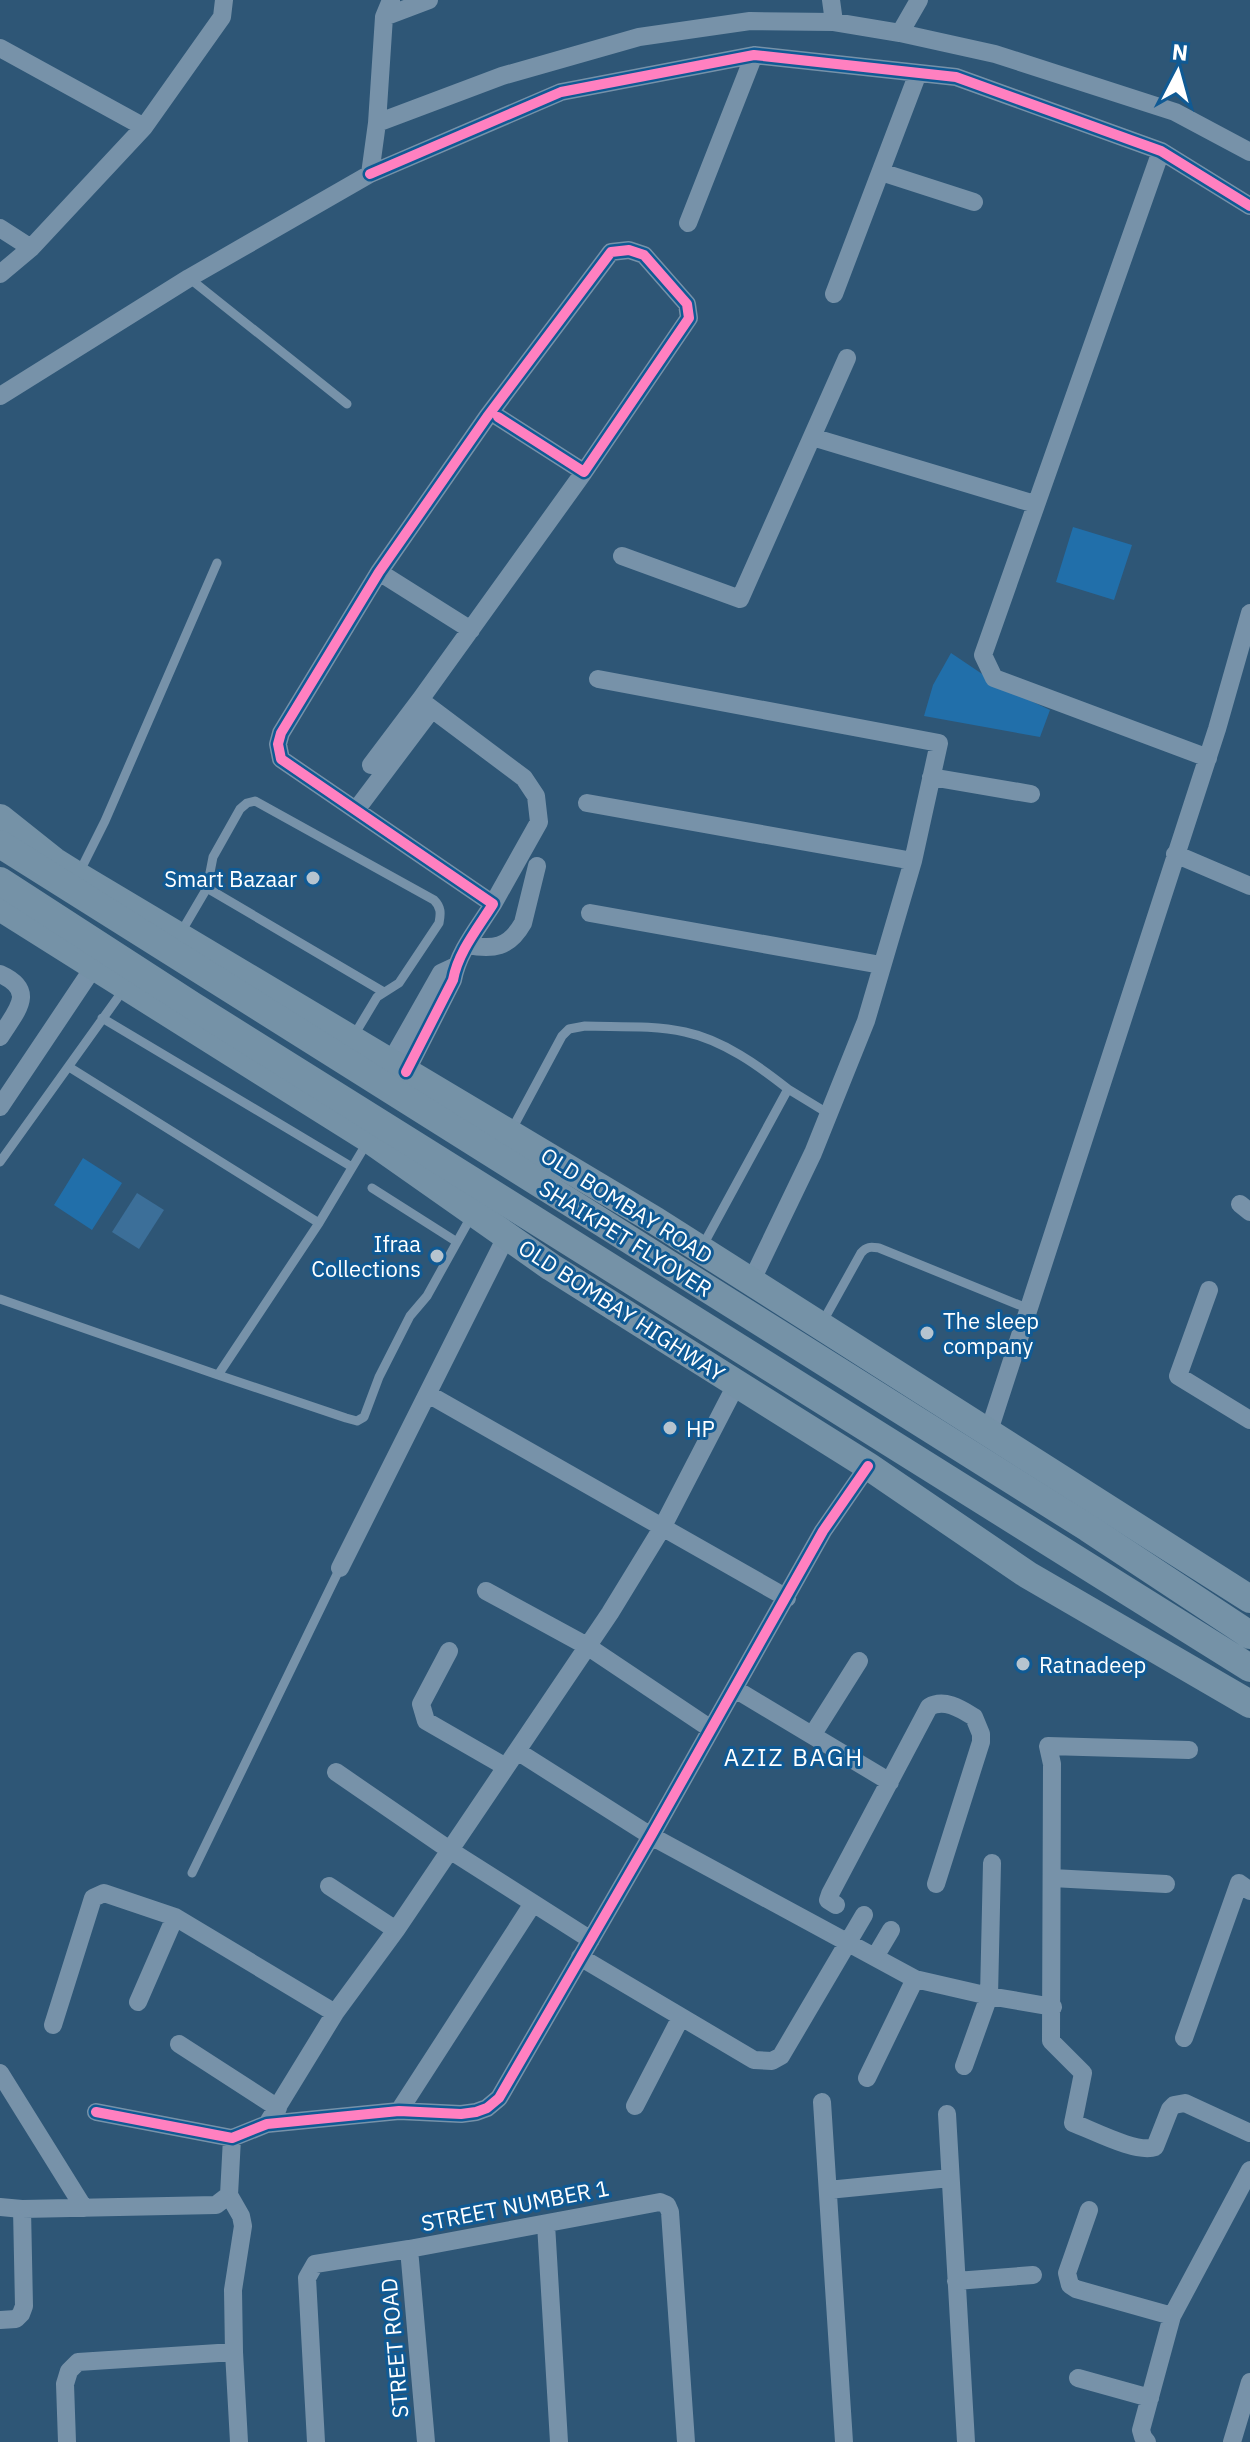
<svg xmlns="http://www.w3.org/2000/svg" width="1250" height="2442" font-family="'IBM Plex Sans',sans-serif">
  <rect width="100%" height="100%" fill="#2e5676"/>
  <!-- green -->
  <path fill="#216faa" d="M1073,527L1132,545L1114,600L1056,582Z
    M951,653L1000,686L1050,710L1040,737L924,716L933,685Z
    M83,1158L122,1183L92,1230L54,1205Z"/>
  <!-- water -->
  <path fill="#3c6f99" d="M137,1193L164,1210L139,1249L112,1232Z"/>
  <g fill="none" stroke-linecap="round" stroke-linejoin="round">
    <!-- lane -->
    <path stroke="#7792a9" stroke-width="9" d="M189,278L347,404
      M79,873L105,821L217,563
      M207,888L382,991
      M180,934L207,888L213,857L240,809L247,803L255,801L434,900C441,907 441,913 439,923L399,983L377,997L353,1037
      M102,1018L352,1167
      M69,1067L319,1223
      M788,1089L829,1114
      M511,1131L562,1036L569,1029L585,1026C618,1027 653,1025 685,1032C723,1040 759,1066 788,1089L702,1247
      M0,1162L124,989
      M372,1188L457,1242
      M0,1299L218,1375L319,1223L368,1141
      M822,1323L861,1253C867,1246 871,1247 879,1248L1029,1309
      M218,1375L346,1418L357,1421L364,1417L379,1377L410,1316L427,1296L472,1215
      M192,1873L340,1568"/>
    <!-- street -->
    <path stroke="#7792a9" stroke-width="18" d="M831,0L834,22
      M384,17L429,0
      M900,33L919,0
      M0,48L144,127
      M377,123L502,76L639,37L750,21L834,22L900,33L995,54L1175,112L1250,152
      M1161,151L983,655L994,678L1208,758
      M881,172L974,202
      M370,174L561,92L754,55L956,77L1161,151L1250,206
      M688,223L754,55
      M0,228L31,248
      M0,274L31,248L144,127L222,17L224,0
      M834,294L918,73
      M0,396L189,278L370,174L377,123L384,17L391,0
      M812,437L1035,504
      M622,556L740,599L847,358
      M379,572L471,630
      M598,679L939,743L913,861L866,1021L813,1153L751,1282
      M371,765L420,700
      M931,777L1031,794
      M587,803L913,861
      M356,810L432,709
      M1175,854L1250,886
      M493,904L539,822L536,796L524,778L420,700L584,472
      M590,913L881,965
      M467,945C493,950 509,948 523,923L537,866
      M0,974C38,991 16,1011 0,1037
      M390,1063L441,973L456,966
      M406,1072L453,980C458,952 478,928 493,904L281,759L278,744L281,733L379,572L487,417L611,252L629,250L644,255L687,304L689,318L584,472L498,417
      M0,1107L95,965
      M1240,1204L1250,1212
      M1209,1290L1178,1376L1250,1420
      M428,1394L787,1598
      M988,1434L1217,729L1250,613
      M340,1568L507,1235
      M486,1591L587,1646L711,1729
      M449,1651L421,1704L426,1721L506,1767
      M735,1689L890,1782
      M813,1734L859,1661
      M1189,1750L1048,1746L1052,1764L1051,2041L1083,2073L1073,2123C1092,2130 1137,2154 1155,2147L1170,2109L1174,2105L1185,2103L1250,2133
      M517,1751L651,1836L915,1979L989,1996L1053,2007
      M336,1772L448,1849L591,1940
      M1052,1878L1166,1884
      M329,1886L396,1930
      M836,1905L828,1900L830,1894L929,1707C944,1698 961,1709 974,1717L981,1734V1742L936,1884
      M580,1957L754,2060L772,2061L781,2056L864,1915
      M875,1957L891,1930
      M138,2002L175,1917
      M53,2025L93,1898L104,1893L175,1917L335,2013
      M1184,2038L1239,1883L1250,1891
      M179,2044L278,2108
      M964,2066L989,1996L992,1863
      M0,2073L84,2208
      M867,2078L915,1979
      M822,2102L844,2442
      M635,2106L681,2017
      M399,2111L532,1905
      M96,2112L232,2138L267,2124L399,2111L461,2114L476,2112L487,2108L499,2098L651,1836L823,1531L868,1466
      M947,2114L966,2442
      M267,2124L335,2013L396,1930L610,1613L662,1528L737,1383
      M828,2190L950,2178
      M229,2195L241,2216L243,2226L233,2290L234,2352L239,2442
      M0,2207L22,2209L216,2205L229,2195L232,2138
      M1089,2210L1067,2273L1070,2285L1076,2289L1172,2316
      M546,2224L559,2442
      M409,2249L426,2442
      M956,2281L1033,2275
      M0,2320L16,2319L21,2314L24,2306L22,2209
      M1078,2378L1150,2398
      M67,2442L65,2384L69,2371L78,2362L234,2352
      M316,2442L307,2278L315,2264L409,2249L660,2202L667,2205L670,2212L686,2442
      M1147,2442L1143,2437L1141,2430L1172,2316L1250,2170
      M1232,2442L1250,2382"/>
    <!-- primary -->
    <path stroke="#7592a7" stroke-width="28" d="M0,818L54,861L78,876L656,1221L1250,1599
      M0,907L369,1139L551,1267L868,1466L1028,1575L1250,1704"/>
    <!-- primary-bridge -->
    <path stroke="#7592a7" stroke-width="28" d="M0,844L1088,1528L1250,1635
      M0,881L193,1006L1250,1668"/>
    <defs>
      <path id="cycleway" d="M370,174L561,92L754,55L956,77L1161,151L1250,206
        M406,1072L453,980C458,952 478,928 493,904L281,759L278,744L281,733L379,572L487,417L611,252L629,250L644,255L687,304L689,318L584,472L498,417
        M96,2112L232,2138L267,2124L399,2111L461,2114L476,2112L487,2108L499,2098L651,1836L823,1531L868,1466"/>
    </defs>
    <!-- cycleway casing -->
    <use href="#cycleway" stroke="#105a94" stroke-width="15"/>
    <!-- cycleway -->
    <use href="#cycleway" stroke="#ff80c0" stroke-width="10"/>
  </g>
  <!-- markers -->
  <g fill="#b6c4cf" stroke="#105a94" stroke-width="3">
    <circle cx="313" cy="878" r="8"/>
    <circle cx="437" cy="1256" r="8"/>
    <circle cx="927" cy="1333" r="8"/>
    <circle cx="670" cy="1428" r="8"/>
    <circle cx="1023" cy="1664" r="8"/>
  </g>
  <g text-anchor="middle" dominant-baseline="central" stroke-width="6" stroke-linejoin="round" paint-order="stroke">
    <!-- poi labels -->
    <g font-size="22" fill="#fff" stroke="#105a94" text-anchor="start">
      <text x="297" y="878" text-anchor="end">Smart Bazaar</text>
      <text x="421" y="1243" text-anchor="end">Ifraa<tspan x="421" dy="25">Collections</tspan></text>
      <text x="943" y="1320">The sleep<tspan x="943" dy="25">company</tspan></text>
      <text x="686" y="1428">HP</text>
      <text x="1039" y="1664">Ratnadeep</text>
    </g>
    <!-- street labels -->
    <g font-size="22" fill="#fff" stroke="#105a94">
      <text transform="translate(627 1205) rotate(32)">OLD BOMBAY ROAD</text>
      <text transform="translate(626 1238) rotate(32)">SHAIKPET FLYOVER</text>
      <text transform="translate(622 1310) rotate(33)">OLD BOMBAY HIGHWAY</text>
      <text transform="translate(515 2205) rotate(-11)">STREET NUMBER 1</text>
      <text transform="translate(394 2348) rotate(-95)">STREET ROAD</text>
    </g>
    <!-- neighbourhood labels -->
    <g font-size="24" letter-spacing="2" fill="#fff" stroke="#105a94">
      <text x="794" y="1757">AZIZ BAGH</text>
    </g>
  </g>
  <!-- north arrow -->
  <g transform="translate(1178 72) rotate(6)" stroke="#105a94" stroke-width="6" paint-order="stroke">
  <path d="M0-6L14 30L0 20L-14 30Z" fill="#ffffff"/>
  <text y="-12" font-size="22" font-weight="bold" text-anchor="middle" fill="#ffffff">N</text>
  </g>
</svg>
